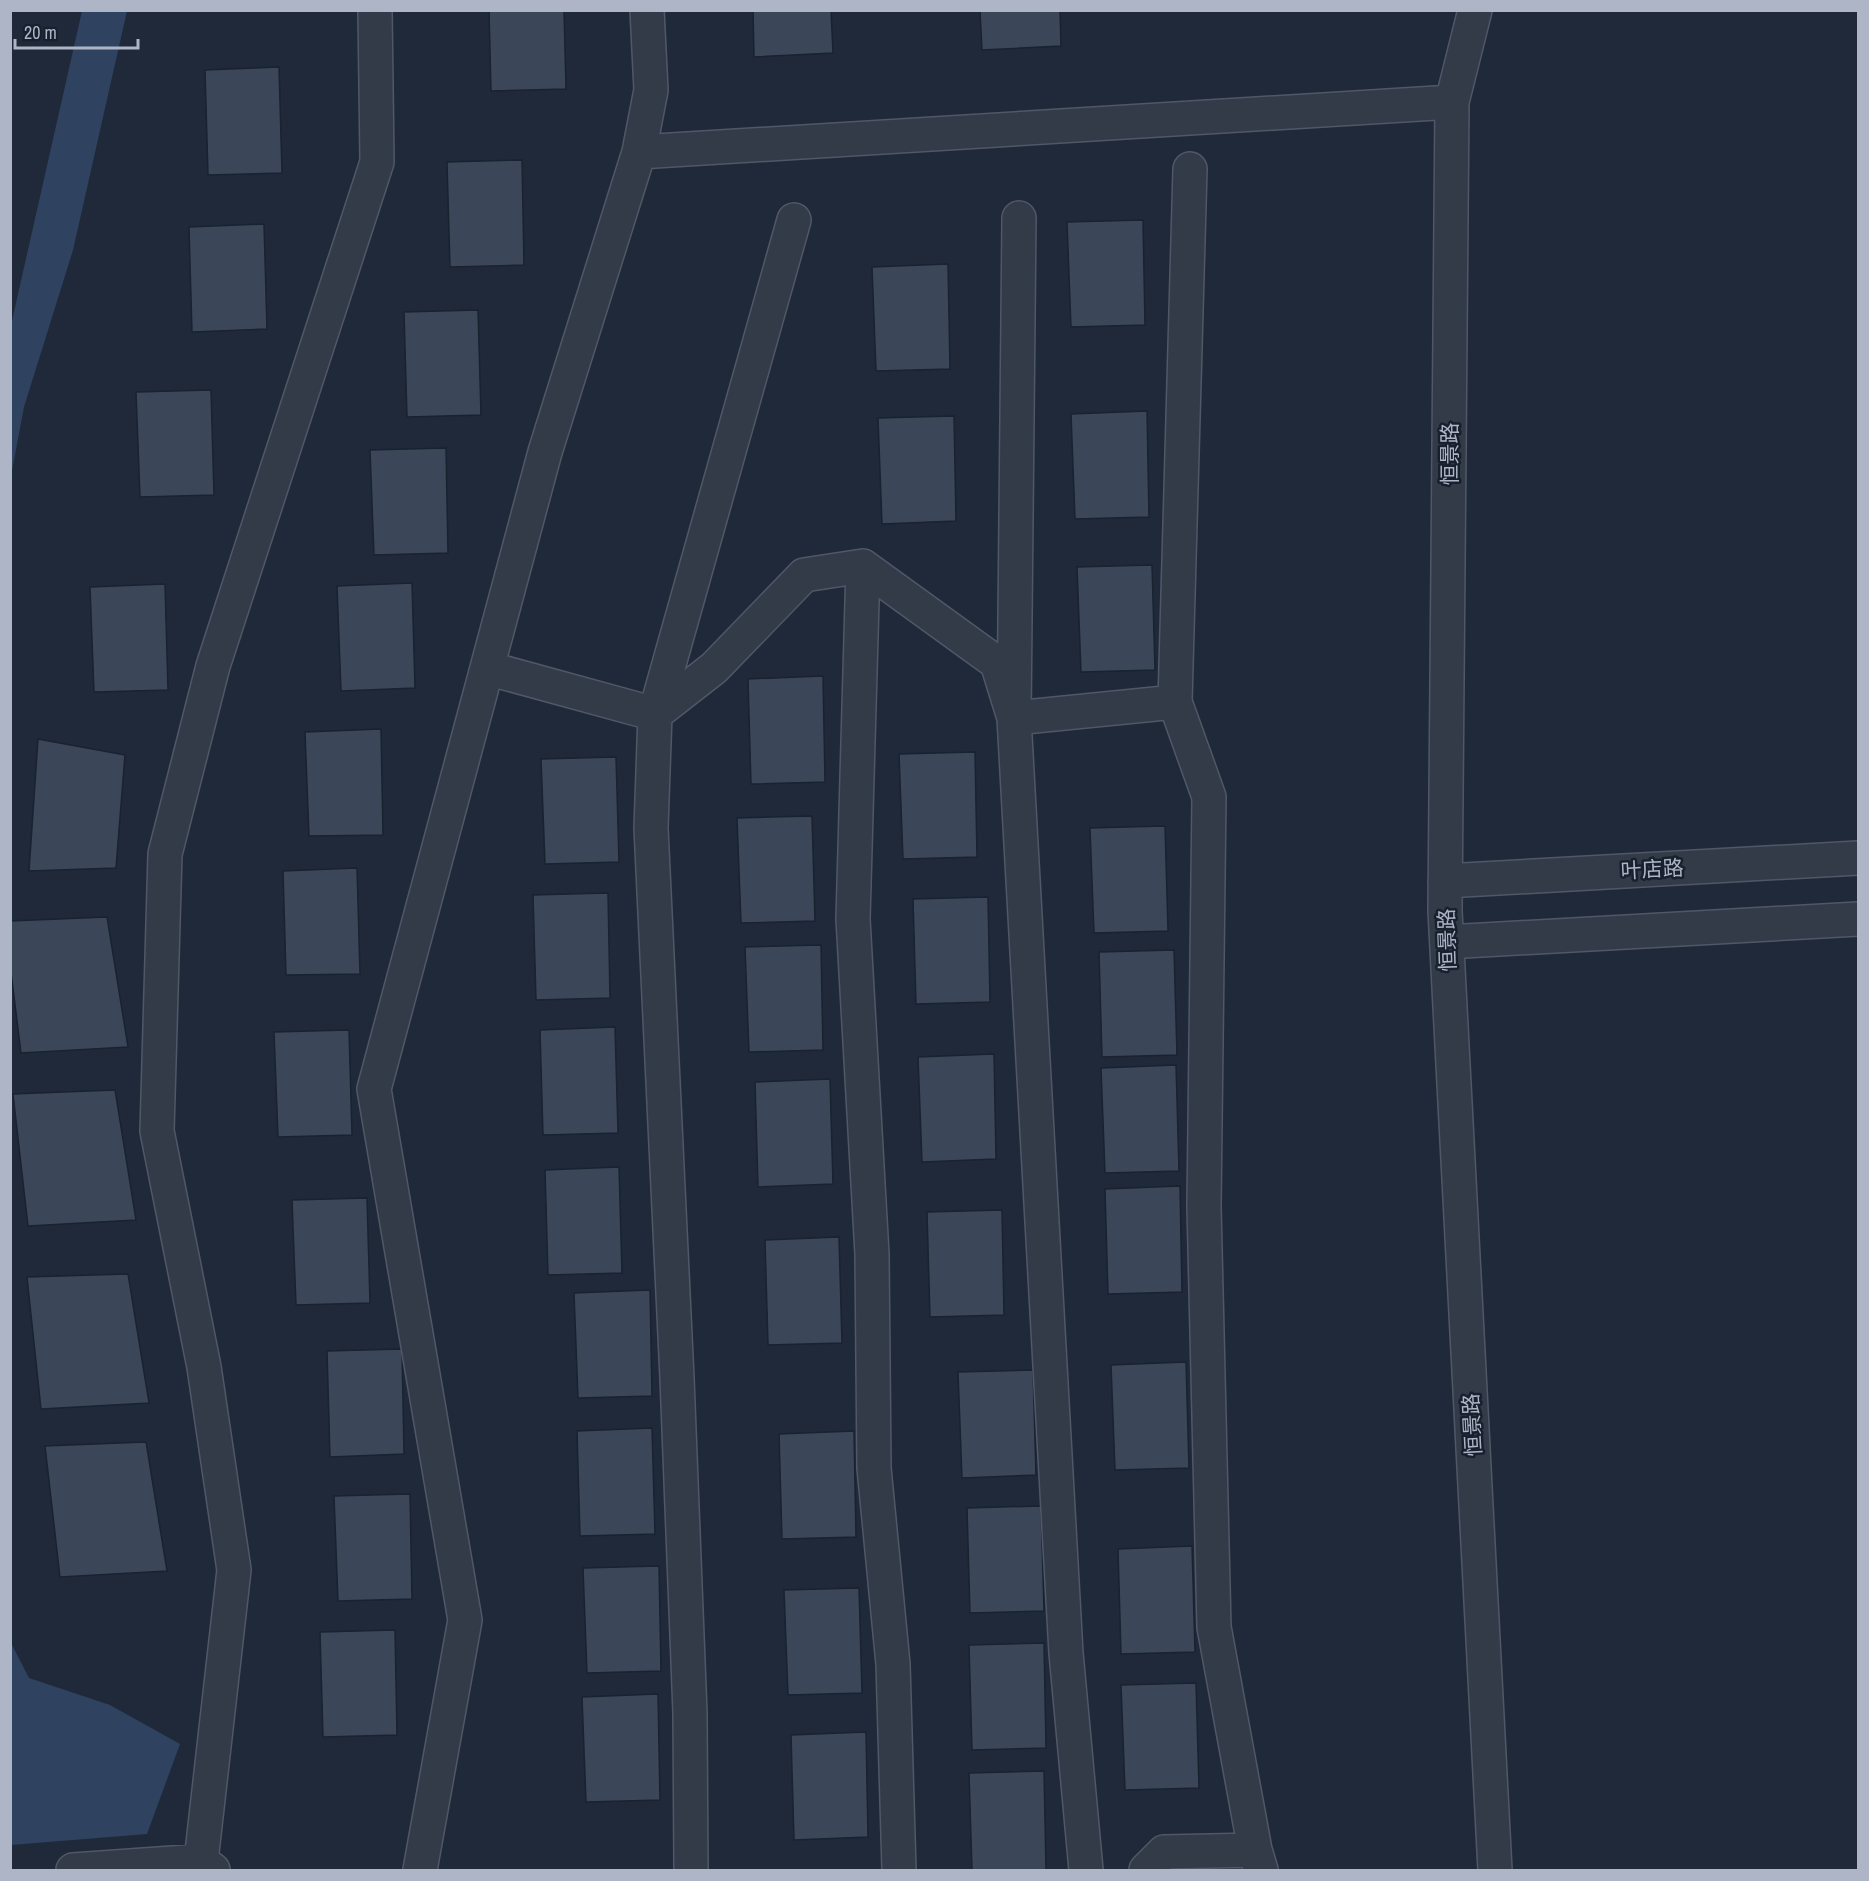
<svg xmlns="http://www.w3.org/2000/svg" width="1869" height="1881" font-family="'Archivo Narrow','Noto Sans SC',sans-serif">
  <rect width="100%" height="100%" fill="#1f2939"/>
  <!-- water -->
  <path fill="#2f4260" d="M82,11H127L73,250L24,407L11,476V325Z
    M11,1643L29,1678L110,1705L180,1744L147,1834L11,1845Z"/>
  <!-- building -->
  <path fill="#3b4759" stroke="#1a2230" stroke-width="1.5" d="M489,10H564L566,89L491,91Z
    M753,10H831L833,53L754,57Z
    M980,10H1060L1061,46L982,50Z
    M279,67L282,173L208,175L205,70Z
    M522,160L524,265L450,267L447,162Z
    M1143,220L1145,325L1071,327L1067,222Z
    M264,224L267,329L192,332L189,227Z
    M948,264L950,369L876,371L872,267Z
    M478,310L481,415L407,417L404,312Z
    M211,390L214,495L140,497L136,392Z
    M1147,411L1149,517L1075,519L1071,414Z
    M954,416L956,521L882,524L878,418Z
    M446,448L448,553L374,555L370,450Z
    M1152,565L1155,670L1081,672L1077,567Z
    M412,583L415,688L341,691L337,586Z
    M165,584L168,690L94,692L90,587Z
    M823,676L825,782L751,784L748,679Z
    M381,729L383,835L309,836L305,732Z
    M38,739L125,755L116,868L29,871Z
    M975,752L977,857L903,859L899,754Z
    M616,757L619,862L545,864L541,759Z
    M812,816L815,921L741,923L737,818Z
    M1165,826L1168,931L1094,933L1090,828Z
    M357,868L360,974L286,975L283,871Z
    M608,893L610,998L536,1000L533,895Z
    M988,897L990,1002L916,1004L913,899Z
    M107,917L128,1047L21,1053L10,964V921Z
    M821,945L823,1050L749,1052L745,947Z
    M1174,950L1177,1055L1102,1057L1099,952Z
    M615,1027L618,1133L543,1135L540,1030Z
    M349,1030L352,1135L278,1137L274,1032Z
    M994,1054L996,1159L922,1162L918,1057Z
    M1176,1065L1179,1171L1105,1173L1101,1068Z
    M830,1079L833,1184L758,1187L755,1082Z
    M115,1090L136,1220L28,1226L13,1094Z
    M619,1167L622,1273L548,1275L545,1170Z
    M1180,1186L1182,1292L1108,1294L1105,1189Z
    M367,1198L370,1303L296,1305L292,1200Z
    M1002,1210L1004,1315L930,1317L927,1212Z
    M839,1237L842,1343L768,1345L765,1240Z
    M128,1274L149,1403L41,1409L27,1277Z
    M650,1290L652,1396L578,1398L574,1293Z
    M402,1349L404,1454L330,1457L327,1351Z
    M1186,1362L1189,1468L1115,1470L1111,1365Z
    M1033,1370L1036,1475L962,1478L958,1372Z
    M652,1428L655,1534L580,1536L577,1431Z
    M854,1431L856,1537L782,1539L779,1434Z
    M146,1442L167,1571L60,1577L45,1446Z
    M410,1494L412,1599L338,1601L334,1496Z
    M1041,1506L1044,1611L970,1613L967,1508Z
    M1192,1546L1195,1652L1121,1654L1118,1549Z
    M659,1566L661,1671L587,1673L583,1568Z
    M859,1588L862,1693L788,1695L784,1590Z
    M395,1630L397,1735L323,1737L320,1632Z
    M1044,1643L1046,1748L972,1750L969,1645Z
    M1196,1683L1199,1788L1125,1790L1121,1685Z
    M658,1694L660,1800L586,1802L582,1697Z
    M866,1732L868,1837L794,1840L791,1735Z
    M1044,1771L1046,1870H972L969,1773Z"/>
  <g fill="none" stroke-linecap="round" stroke-linejoin="round">
    <defs>
      <path id="minor" d="M1475,10L1452,102L1445,911L1495,1870
        M639,152L1452,102
        M1019,218L1014,718L1175,702L1209,797L1204,1206L1214,1627L1255,1850L1261,1870
        M863,566L997,663L1014,718L1066,1653L1086,1870
        M487,668L655,714L794,220
        M1175,702L1190,169
        M1445,881L1858,858
        M1447,942L1858,919
        M201,1861L234,1570L204,1367L157,1131L165,854L213,666L377,162L375,10
        M73,1870L201,1861L213,1870
        M420,1870L465,1620L374,1089L545,452L639,152L651,90L647,10
        M691,1870L690,1713L677,1378L651,828L655,714L714,668L804,575L863,566L853,919L872,1254L874,1468L893,1664L899,1870
        M1146,1870L1164,1852L1255,1850"/>
    </defs>
    <!-- minor casing -->
    <use href="#minor" stroke="#505867" stroke-width="36"/>
    <!-- minor -->
    <use href="#minor" stroke="#333b49" stroke-width="33"/>
  </g>
  <g text-anchor="middle" dominant-baseline="central" stroke-width="5" stroke-linejoin="round" paint-order="stroke">
    <!-- street labels -->
    <g font-size="21" fill="#adb5c6" stroke="#18202e">
      <text transform="translate(1449 454) rotate(-90)">恒景路</text>
      <text transform="translate(1652 869) rotate(-3)">叶店路</text>
      <text transform="translate(1447 940) rotate(-92)">恒景路</text>
      <text transform="translate(1472 1425) rotate(-93)">恒景路</text>
    </g>
  </g>
  <!-- border -->
  <rect width="1869" height="1881" fill="none" stroke="#adb5c6" stroke-width="24"/>
  <!-- scale -->
  <path d="M15 39v9h123v-9" fill="none" stroke="#adb5c6" stroke-width="3"/>
  <text x="24" y="39" font-size="18" fill="#adb5c6" stroke="#18202e" stroke-width="4.5" paint-order="stroke">20 m</text>
</svg>
